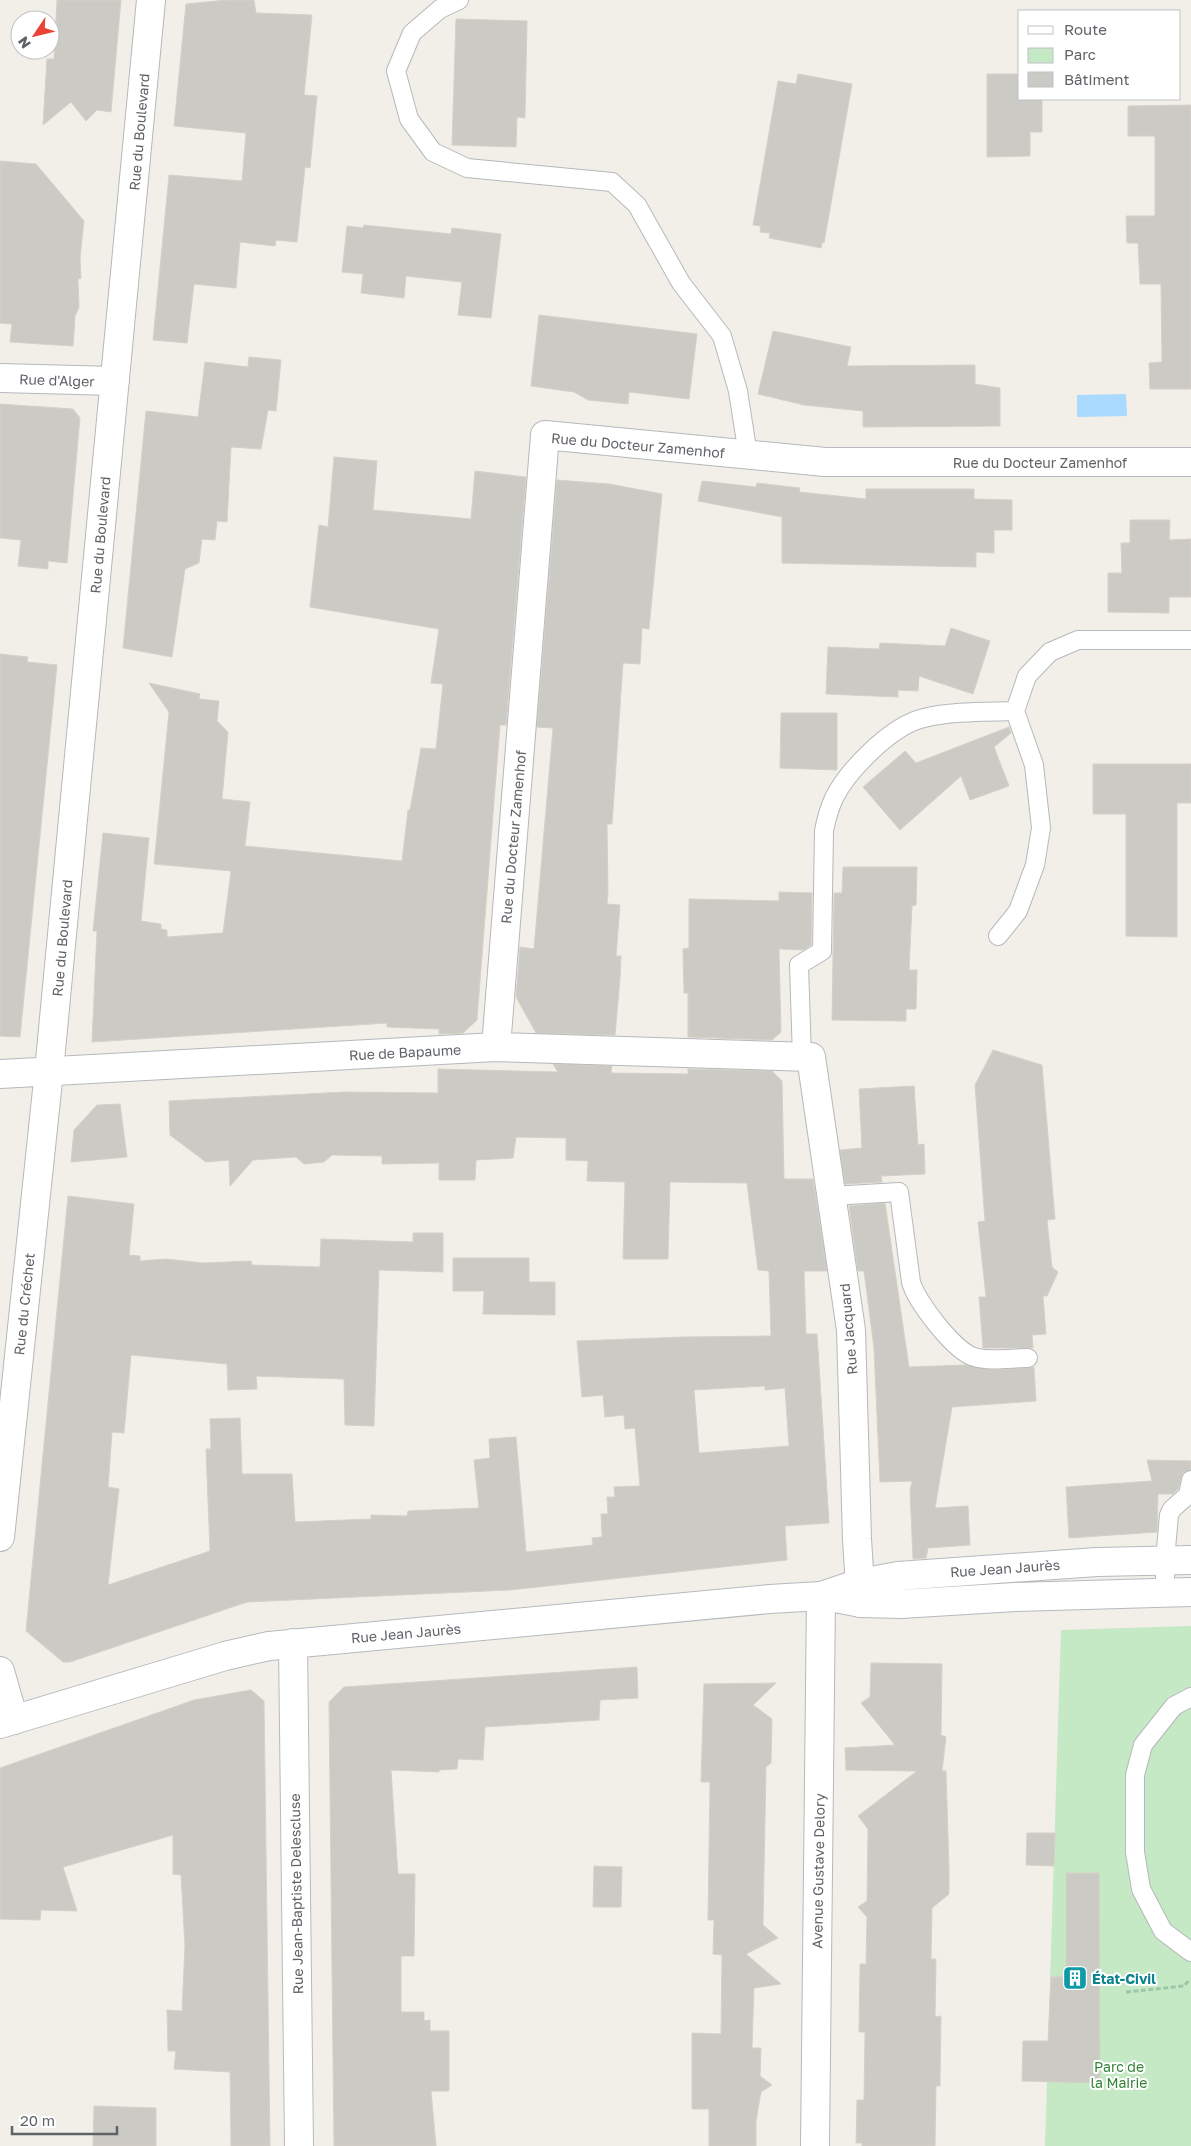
<svg xmlns="http://www.w3.org/2000/svg" width="1191" height="2146" font-family="'Golos Text',sans-serif">
  <rect width="100%" height="100%" fill="#f1efe8"/>
  <!-- green -->
  <path fill="#c5e8c5" d="M1191,1626V2146H1045L1061,1630Z"/>
  <!-- water -->
  <path fill="#aadaff" d="M1126,394L1127,416L1077,417V395Z"/>
  <!-- building -->
  <path fill="#cccac5" stroke="#d6d1c6" fill-rule="evenodd" d="M57,0H121L111,112L97,110L86,121L71,102L43,125L47,59H54Z
    M226,0H254L256,13L312,15L304,95L317,96L310,168L305,167L297,242L276,240L275,246L240,242L236,288L194,284L187,343L153,340L169,175L242,181L246,133L174,126L186,4Z
    M456,19L527,21L525,118L517,117L516,147L452,145Z
    M798,74L852,84L824,243L822,242L821,248L769,238L770,233L760,232L761,226L753,225L778,81L796,84Z
    M987,74H1020V99H1042V132H1030V156L987,157Z
    M1191,105V389H1150L1149,363L1162,362L1161,284H1140L1138,243H1127L1126,216H1155V136H1128V106Z
    M0,161L36,164L84,221L80,258L81,278L78,279L79,307L75,316L73,346L10,342L12,324L0,323Z
    M364,225L451,234L452,228L501,234L491,318L458,315L462,282L406,276L404,298L361,293L363,274L342,272L347,226L363,228Z
    M539,315L697,334L689,399L629,392L628,404L588,400L574,392L531,386Z
    M773,331L851,347L847,366L975,365V384L1000,388V426L863,427V411L804,405L758,394Z
    M249,357L281,360L276,411L268,410L261,449L231,447L227,522L217,521L215,540L202,539L199,563L185,569L172,657L123,648L146,411L198,417L205,362L248,367Z
    M0,404L73,409L80,418L67,563L48,561V569L18,566L21,540L0,538Z
    M334,457L377,461L373,510L471,519L475,471L526,477L506,725H500L477,1020L463,1033L439,1034V1029L387,1027V1023L92,1042L97,931H93L103,833L149,838L141,921L161,924V929L167,930V937L223,933L231,871L154,864L169,712L149,683L200,694L199,699L219,701L217,721L228,732L222,799L250,802L245,846L402,861L408,810H410L421,748L436,749L443,684L431,683L439,629L310,607L319,525L328,527Z
    M557,480L609,484L662,494L649,629L642,628L640,664L623,663L612,824H607L608,893L607,904L620,905L616,956H621L620,979L615,1035L536,1033L516,997L520,947L534,949L553,728L537,727Z
    M702,481L756,487L757,483L800,488L799,492L866,499V489H974V499L1012,500V530H994V553L976,552V567L782,563V517L698,501Z
    M1130,520H1170L1169,540L1191,539V597H1169V613L1108,612V573H1122L1121,543H1130Z
    M951,628L990,641L973,694L919,676L918,691L898,690V697L826,694L828,647L879,649L880,643L945,646Z
    M0,654L28,657L27,662L57,665L20,1037L0,1036Z
    M781,713H837V770L780,768Z
    M1009,727L1011,733L994,747L1009,786L970,800L961,776L900,830L863,787L905,751L916,763Z
    M1093,764H1191V803H1177V937L1126,936V814H1093Z
    M843,867H917L916,905L912,906L909,970H917L916,1009H906V1021L832,1020L834,893H842Z
    M779,892L812,893L811,945L803,950L779,949L781,1032L772,1040L688,1037V993H684L683,949L689,948V899L779,901Z
    M993,1050L1042,1065L1055,1219L1047,1220L1052,1267L1058,1272L1047,1296H1043L1046,1334L1032,1335L1033,1348H983L979,1297H986L978,1222L985,1221L975,1085Z
    M553,1064L612,1066L611,1073L688,1074V1069L772,1071L782,1081L784,1179H813L827,1271H804L806,1334H817L829,1523L785,1526L787,1560L510,1590L247,1602L70,1662H63L26,1631L68,1196L134,1204L129,1255L140,1256V1261L166,1259L203,1263L251,1261L252,1265L320,1267L321,1239L413,1242V1233H443V1272L379,1270L374,1426L345,1425L344,1379L256,1376L257,1389L228,1390L227,1364L131,1355L124,1433L112,1432L108,1487L119,1489L108,1585L210,1551L206,1449H211L210,1419L240,1418L242,1474H292L295,1522L371,1519V1515L407,1516L408,1511L479,1508L474,1460L490,1458L489,1439L516,1437L526,1552L593,1545L592,1538L602,1537L601,1514H608L607,1497H615L614,1487L640,1486L635,1428L625,1429L624,1415L605,1417L603,1395L582,1397L577,1341L684,1337L771,1336L769,1271L758,1270L747,1183L670,1182L668,1259H623L625,1182L587,1181L588,1161L566,1160V1138L516,1137L513,1158L476,1160L475,1180H439V1163L382,1164V1156L332,1155L324,1162L304,1164L296,1157L253,1160L230,1186L229,1160L206,1162L170,1135L169,1101L345,1092L438,1093V1069L558,1072ZM765,1386V1390L785,1388L789,1446L699,1453L694,1390Z
    M914,1086L918,1145L924,1144L925,1174L881,1176L882,1182L845,1184L840,1150L862,1148L859,1089Z
    M120,1104L127,1157L71,1162L74,1130L97,1105Z
    M885,1203L909,1367L967,1365L994,1370L1034,1367L1036,1401L952,1407L935,1508L968,1506L970,1545L928,1548L926,1558L913,1559L910,1491L912,1481L880,1482L874,1348L864,1271H858L849,1206Z
    M453,1258H529V1282H555V1315L483,1314L484,1291H453Z
    M1147,1460L1191,1461V1470L1183,1473L1178,1489L1173,1494H1158L1157,1532L1069,1538L1066,1487L1152,1481Z
    M871,1663L942,1664L941,1735L946,1737L942,1771H946L949,1869V1894L932,1908L931,1959H936L935,2017L941,2016L940,2086H936L935,2146H862V2143H856L857,2100H864L865,2032H859L860,1964H866L867,1917L858,1907L867,1901L868,1829L858,1816L917,1771L846,1770L845,1748L895,1745L861,1703L870,1697Z
    M637,1667L638,1698L600,1700L599,1720L485,1727L483,1760L458,1759L457,1769L439,1770V1772L391,1770L398,1874H415L414,1956H401V2012H424V2021L430,2020V2031H449V2091H431L436,2146H334L329,1702L344,1687Z
    M776,1683L753,1705L772,1719L771,1763L766,1767L763,1925L778,1938L746,1954L781,1984L754,1988L752,2048H761L760,2076L772,2085L761,2092L756,2121V2146H709V2109H692V2033L721,2034L722,1955L713,1954L714,1920H708L710,1782H701L704,1684Z
    M251,1690L264,1701L270,2146H231L230,2072L174,2069L176,2051H168L167,2010L182,2011L185,1946L181,1875L173,1874V1835L63,1867L77,1911L41,1910L40,1920L0,1919V1768L194,1700Z
    M1027,1833H1055L1054,1866L1026,1865Z
    M594,1866L622,1867L621,1907H593Z
    M1066,1873H1099L1100,2083L1022,2081L1023,2041H1048L1051,1977H1066Z
    M94,2106L156,2108V2146H93Z"/>
  <g fill="none" stroke-linecap="round" stroke-linejoin="round">
    <defs>
      <path id="lane" d="M459,0L440,9L412,33L396,71L409,119L433,152L467,168L612,182L637,205L681,283L722,336L738,391L748,455
        M998,936L1018,911L1035,865L1041,828L1034,765L1015,711
        M802,1058L799,965L822,951L824,831C826,820 829,809 834,798C848,770 892,725 924,718C953,711 985,712 1015,711L1027,676L1050,652L1078,640H1191
        M831,1196L899,1192L911,1282C916,1301 954,1351 974,1357C990,1362 1011,1358 1028,1358
        M1165,1592V1560L1169,1515L1172,1509L1188,1495L1191,1480
        M1191,1697L1174,1706L1143,1745L1135,1775V1852L1141,1889L1163,1931L1191,1952"/>
      <path id="street" d="M0,378L115,381
        M496,1047L545,435L825,462H1191
        M0,1074L496,1047L811,1057L851,1330L857,1539L861,1603
        M0,1537L49,1071L151,0
        M0,1671L14,1720
        M815,2146L821,1596"/>
      <path id="secondary" d="M825,1596L861,1603L901,1604L1015,1597L1191,1592
        M293,1643L299,2146
        M0,1724L225,1656L269,1646L770,1599L821,1596L860,1583L898,1576L1097,1562L1191,1560"/>
    </defs>
    <!-- lane casing -->
    <use href="#lane" stroke="#b5b8bc" stroke-width="20"/>
    <!-- street casing -->
    <use href="#street" stroke="#b5b8bc" stroke-width="30"/>
    <!-- secondary casing -->
    <use href="#secondary" stroke="#b6babf" stroke-width="30"/>
    <!-- path -->
    <path stroke="#9cc7a9" stroke-width="3" stroke-dasharray="5 2.5" stroke-linecap="butt" d="M1126,1992L1184,1986L1190,1979"/>
    <!-- lane -->
    <use href="#lane" stroke="#fff" stroke-width="18"/>
    <!-- street -->
    <use href="#street" stroke="#fff" stroke-width="28"/>
    <!-- secondary -->
    <use href="#secondary" stroke="#fff" stroke-width="28"/>
  </g>
  <!-- icons -->
  <defs>
    <symbol id="building-square" viewBox="-11 -11 22 22"><rect x="-9" y="-9" width="18" height="18" rx="4" fill="#0f9aa8" stroke="#fff"/><path d="M-4-6H4V6H1V3H-1V6H-4ZM-2.5-4.3h1.7v1.8h-1.7ZM.8-4.3h1.7v1.8H.8ZM-2.5-1h1.7V.8h-1.7ZM.8-1h1.7V.8H.8Z" fill="#fff"/></symbol>
  </defs>
  <g fill-rule="evenodd">
    <use href="#building-square" x="1061" y="1964" width="28" height="28"/>
  </g>
  <g text-anchor="middle" dominant-baseline="central" stroke-width="4" stroke-linejoin="round" paint-order="stroke">
    <!-- street labels -->
    <g font-size="14" fill="#5f6368" stroke="#fff">
      <text transform="translate(139 132) rotate(-85)">Rue du Boulevard</text>
      <text transform="translate(57 380) rotate(2)">Rue d'Alger</text>
      <text transform="translate(638 445) rotate(5)">Rue du Docteur Zamenhof</text>
      <text x="1040" y="462">Rue du Docteur Zamenhof</text>
      <text transform="translate(100 535) rotate(-85)">Rue du Boulevard</text>
      <text transform="translate(513 837) rotate(-85)">Rue du Docteur Zamenhof</text>
      <text transform="translate(62 938) rotate(-85)">Rue du Boulevard</text>
      <text transform="translate(405 1052) rotate(-3)">Rue de Bapaume</text>
      <text transform="translate(24 1304) rotate(-84)">Rue du Créchet</text>
      <text transform="translate(848 1329) rotate(-95)">Rue Jacquard</text>
      <text transform="translate(1005 1568) rotate(-4)">Rue Jean Jaurès</text>
      <text transform="translate(406 1633) rotate(-5)">Rue Jean Jaurès</text>
      <text transform="translate(818 1871) rotate(-89)">Avenue Gustave Delory</text>
      <text transform="translate(296 1894) rotate(-91)">Rue Jean-Baptiste Delescluse</text>
    </g>
    <!-- culture labels -->
    <g font-size="14" font-weight="bold" fill="#0d838f" stroke="#fff" text-anchor="start">
      <text x="1092" y="1978">État-Civil</text>
    </g>
    <!-- park labels -->
    <g font-size="14" fill="#348238" stroke="#fff">
      <text x="1119" y="2066">Parc de<tspan x="1119" dy="16">la Mairie</tspan></text>
    </g>
  </g>
  <!-- legend -->
  <rect x="1018" y="10" width="162" height="90" fill="#ffffff" stroke="#bfc1c3"/>
  <rect x="1028" y="26" width="25" height="8" fill="#ffffff" stroke="#bfc1c3"/>
  <text x="1064" y="35" font-size="15" fill="#5f6368">Route</text>
  <rect x="1028" y="48" width="25" height="15" fill="#c5e8c5" stroke="#bfc1c3"/>
  <text x="1064" y="60" font-size="15" fill="#5f6368">Parc</text>
  <rect x="1028" y="72" width="25" height="15" fill="#cccac5" stroke="#bfc1c3"/>
  <text x="1064" y="85" font-size="15" fill="#5f6368">Bâtiment</text>
  <!-- north arrow -->
  <g transform="translate(35 35) rotate(235)"><circle r="24" fill="#ffffff" stroke="#bfc1c3"/>
  <path d="M0-4L9 19L0 12L-9 19Z" fill="#ea4335"/>
  <text y="-8" font-size="14" font-weight="bold" text-anchor="middle" fill="#5f6368">N</text>
  </g>
  <!-- scale -->
  <path d="M12 2126v8h105v-8" fill="none" stroke="#5f6368" stroke-width="2.5"/>
  <text x="20" y="2126" font-size="15" fill="#5f6368" stroke="#ffffff" stroke-width="4" paint-order="stroke">20 m</text>
</svg>
